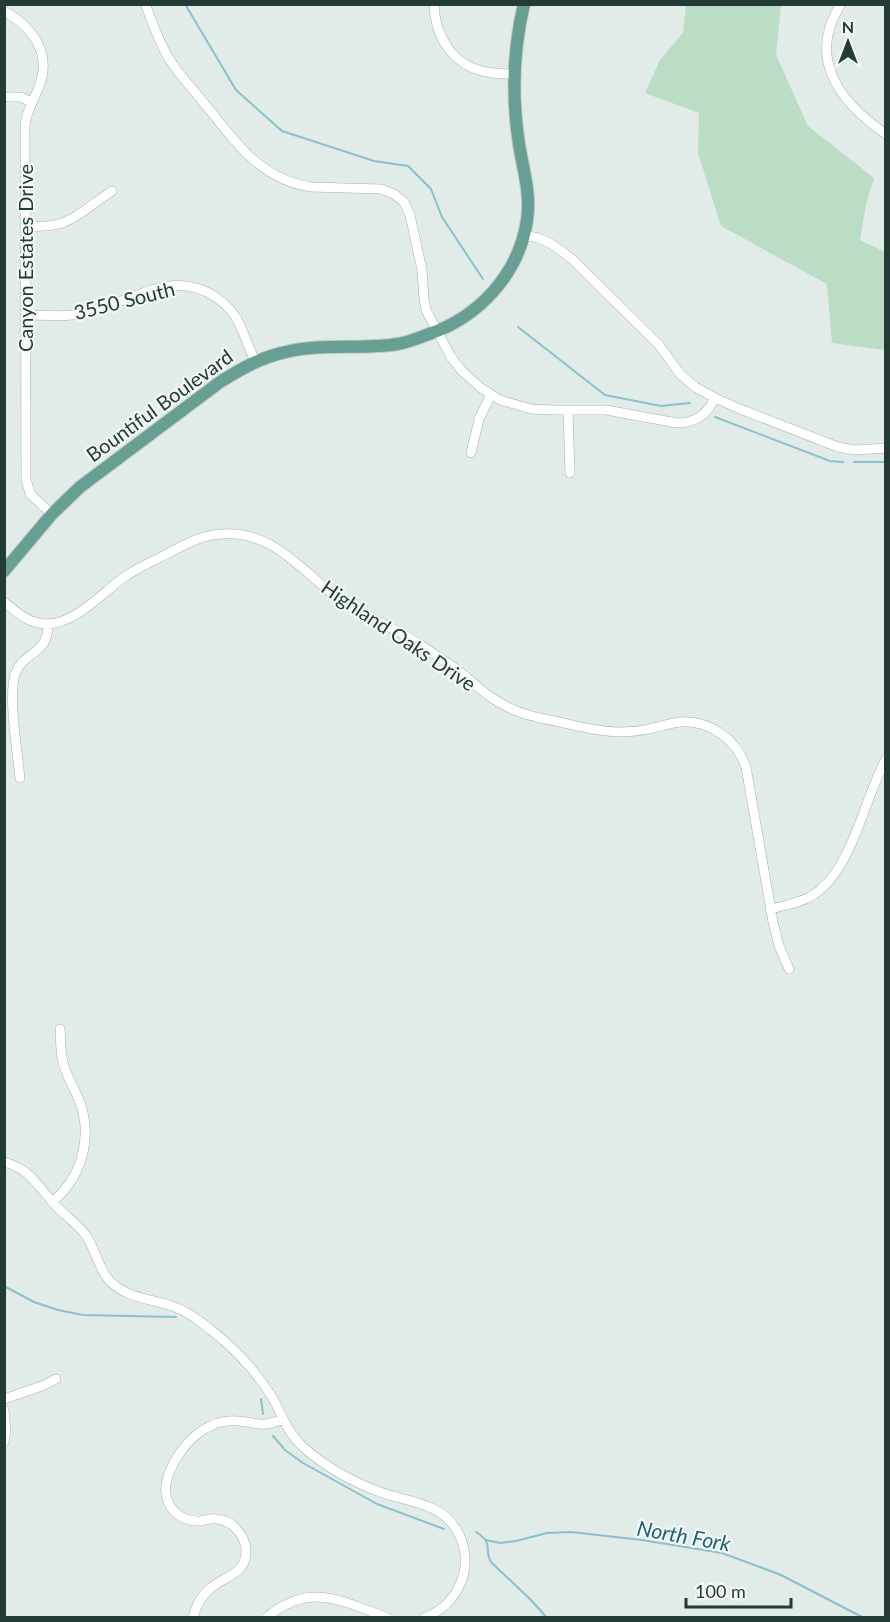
<svg xmlns="http://www.w3.org/2000/svg" width="890" height="1622" font-family="Lato,sans-serif">
  <rect width="100%" height="100%" fill="#e1ebe7"/>
  <!-- green -->
  <path fill="#bbdcc5" d="M686,5H781L776,55L808,126L874,178L866,204L860,240L885,252V350L832,343L827,284L721,226L698,153L699,113L645,93L660,60L683,33Z"/>
  <g fill="none" stroke-linecap="round" stroke-linejoin="round">
    <!-- stream -->
    <path stroke="#8bc0cf" stroke-width="2" d="M185,4L236,90L282,131L374,161L408,166L431,189L442,217L483,279
      M518,327L605,395L661,406L690,403
      M715,417L830,461L843,462
      M854,462H886
      M4,1286L34,1302L58,1310L83,1315L176,1317
      M261,1399L263,1414
      M273,1436L285,1450L303,1463L377,1504L444,1529
      M476,1532C495,1544 483,1548 491,1562L532,1601L547,1618
      M486,1540L500,1543L516,1541L547,1533L571,1532L642,1540L722,1553L781,1575L864,1618"/>
    <defs>
      <path id="minor" d="M145,4C153,23 159,43 170,60C179,75 193,89 204,103C235,141 259,179 311,187L381,189L394,194L404,202L410,215L422,270L424,299L426,310L451,357L462,371L481,388L500,400L531,409L554,410H606L677,423C695,423 708,414 715,398
        M434,4C435,37 453,66 487,72C496,74 506,74 515,74
        M841,4C806,58 840,103 886,134
        M4,11C34,28 53,55 38,89C33,102 27,111 25,124L26,479L30,494L52,514
        M4,97H21L31,102
        M25,227C36,226 48,227 59,224C78,218 95,202 112,191
        M524,235L538,238L550,243L572,259L659,345L680,374L695,387L715,398L740,409L838,447L855,450L886,448
        M25,315C46,315 69,318 89,312C128,303 166,272 207,292C219,298 230,308 237,319C244,333 249,348 255,361
        M568,410L570,473
        M471,453L479,419L491,395
        M4,602C18,613 29,624 47,624C75,624 102,593 123,578C134,570 147,564 159,558C179,548 198,535 222,534C275,530 305,575 344,603C355,611 368,616 380,622C393,629 407,636 419,644C434,654 450,664 464,675C479,688 493,701 512,709C527,716 543,719 560,722C579,727 598,731 617,732C630,732 642,731 653,728C662,726 671,723 680,722C710,720 736,739 746,767L773,922L779,946L789,969
        M20,778C18,755 7,692 16,672C26,650 48,655 48,624
        M770,909C784,906 798,903 810,897C852,873 863,801 886,759
        M4,1162C33,1170 39,1189 58,1208C68,1218 79,1225 87,1237C96,1251 98,1268 110,1281C127,1299 150,1298 172,1306C187,1311 199,1320 211,1330C234,1348 256,1371 272,1397C282,1414 287,1432 302,1446C324,1466 353,1482 380,1492C407,1502 439,1502 456,1529C477,1563 460,1604 424,1618
        M52,1202C81,1179 92,1140 81,1105C76,1090 66,1077 63,1062C60,1051 61,1040 60,1029
        M4,1399L42,1386L56,1379
        M4,1410L6,1430L4,1442
        M193,1618C196,1605 201,1595 212,1587C227,1575 247,1574 246,1549C244,1533 231,1520 216,1519C210,1518 204,1521 198,1521C182,1521 168,1510 166,1494C164,1482 170,1470 176,1459C189,1437 211,1418 238,1421C259,1423 261,1428 283,1419
        M266,1618C310,1581 342,1601 388,1618"/>
      <path id="major" d="M4,571L52,514L80,487L220,382C241,369 261,357 286,352C323,343 361,350 398,344C409,342 419,338 429,334C479,317 519,274 527,220C531,193 523,170 519,144C512,99 513,50 524,4"/>
    </defs>
    <!-- minor casing -->
    <use href="#minor" stroke="#a4b3ae" stroke-width="10"/>
    <!-- major casing -->
    <use href="#major" stroke="#c1c8c7" stroke-width="14"/>
    <!-- minor -->
    <use href="#minor" stroke="#fff" stroke-width="9"/>
    <!-- major -->
    <use href="#major" stroke="#679f94" stroke-width="12"/>
  </g>
  <g text-anchor="middle" dominant-baseline="central" stroke-width="4.5" stroke-linejoin="round" paint-order="stroke">
    <!-- street labels -->
    <g font-size="20" fill="#223b36" stroke="#f1f8f5">
      <text transform="translate(25 258) rotate(-90)">Canyon Estates Drive</text>
      <text transform="translate(124 300) rotate(-14)">3550 South</text>
      <text transform="translate(159 405) rotate(-36)">Bountiful Boulevard</text>
      <text transform="translate(399 635) rotate(34)">Highland Oaks Drive</text>
    </g>
    <!-- water labels -->
    <g font-size="21" font-style="italic" fill="#1e6175" stroke="#f1f8f5">
      <text transform="translate(684 1535) rotate(10)">North Fork</text>
    </g>
  </g>
  <!-- border -->
  <rect width="890" height="1622" fill="none" stroke="#223b36" stroke-width="12"/>
  <!-- north arrow -->
  <g transform="translate(848 42)" stroke="#f1f8f5" stroke-width="4.5" paint-order="stroke">
  <path d="M0-4.5L10 22L0 15L-10 22Z" fill="#223b36"/>
  <text y="-9" font-size="16" font-weight="bold" text-anchor="middle" fill="#223b36">N</text>
  </g>
  <!-- scale -->
  <path d="M686 1598v9h105v-9" fill="none" stroke="#223b36" stroke-width="3"/>
  <text x="695" y="1598" font-size="18" fill="#223b36" stroke="#f1f8f5" stroke-width="4.5" paint-order="stroke">100 m</text>
</svg>
